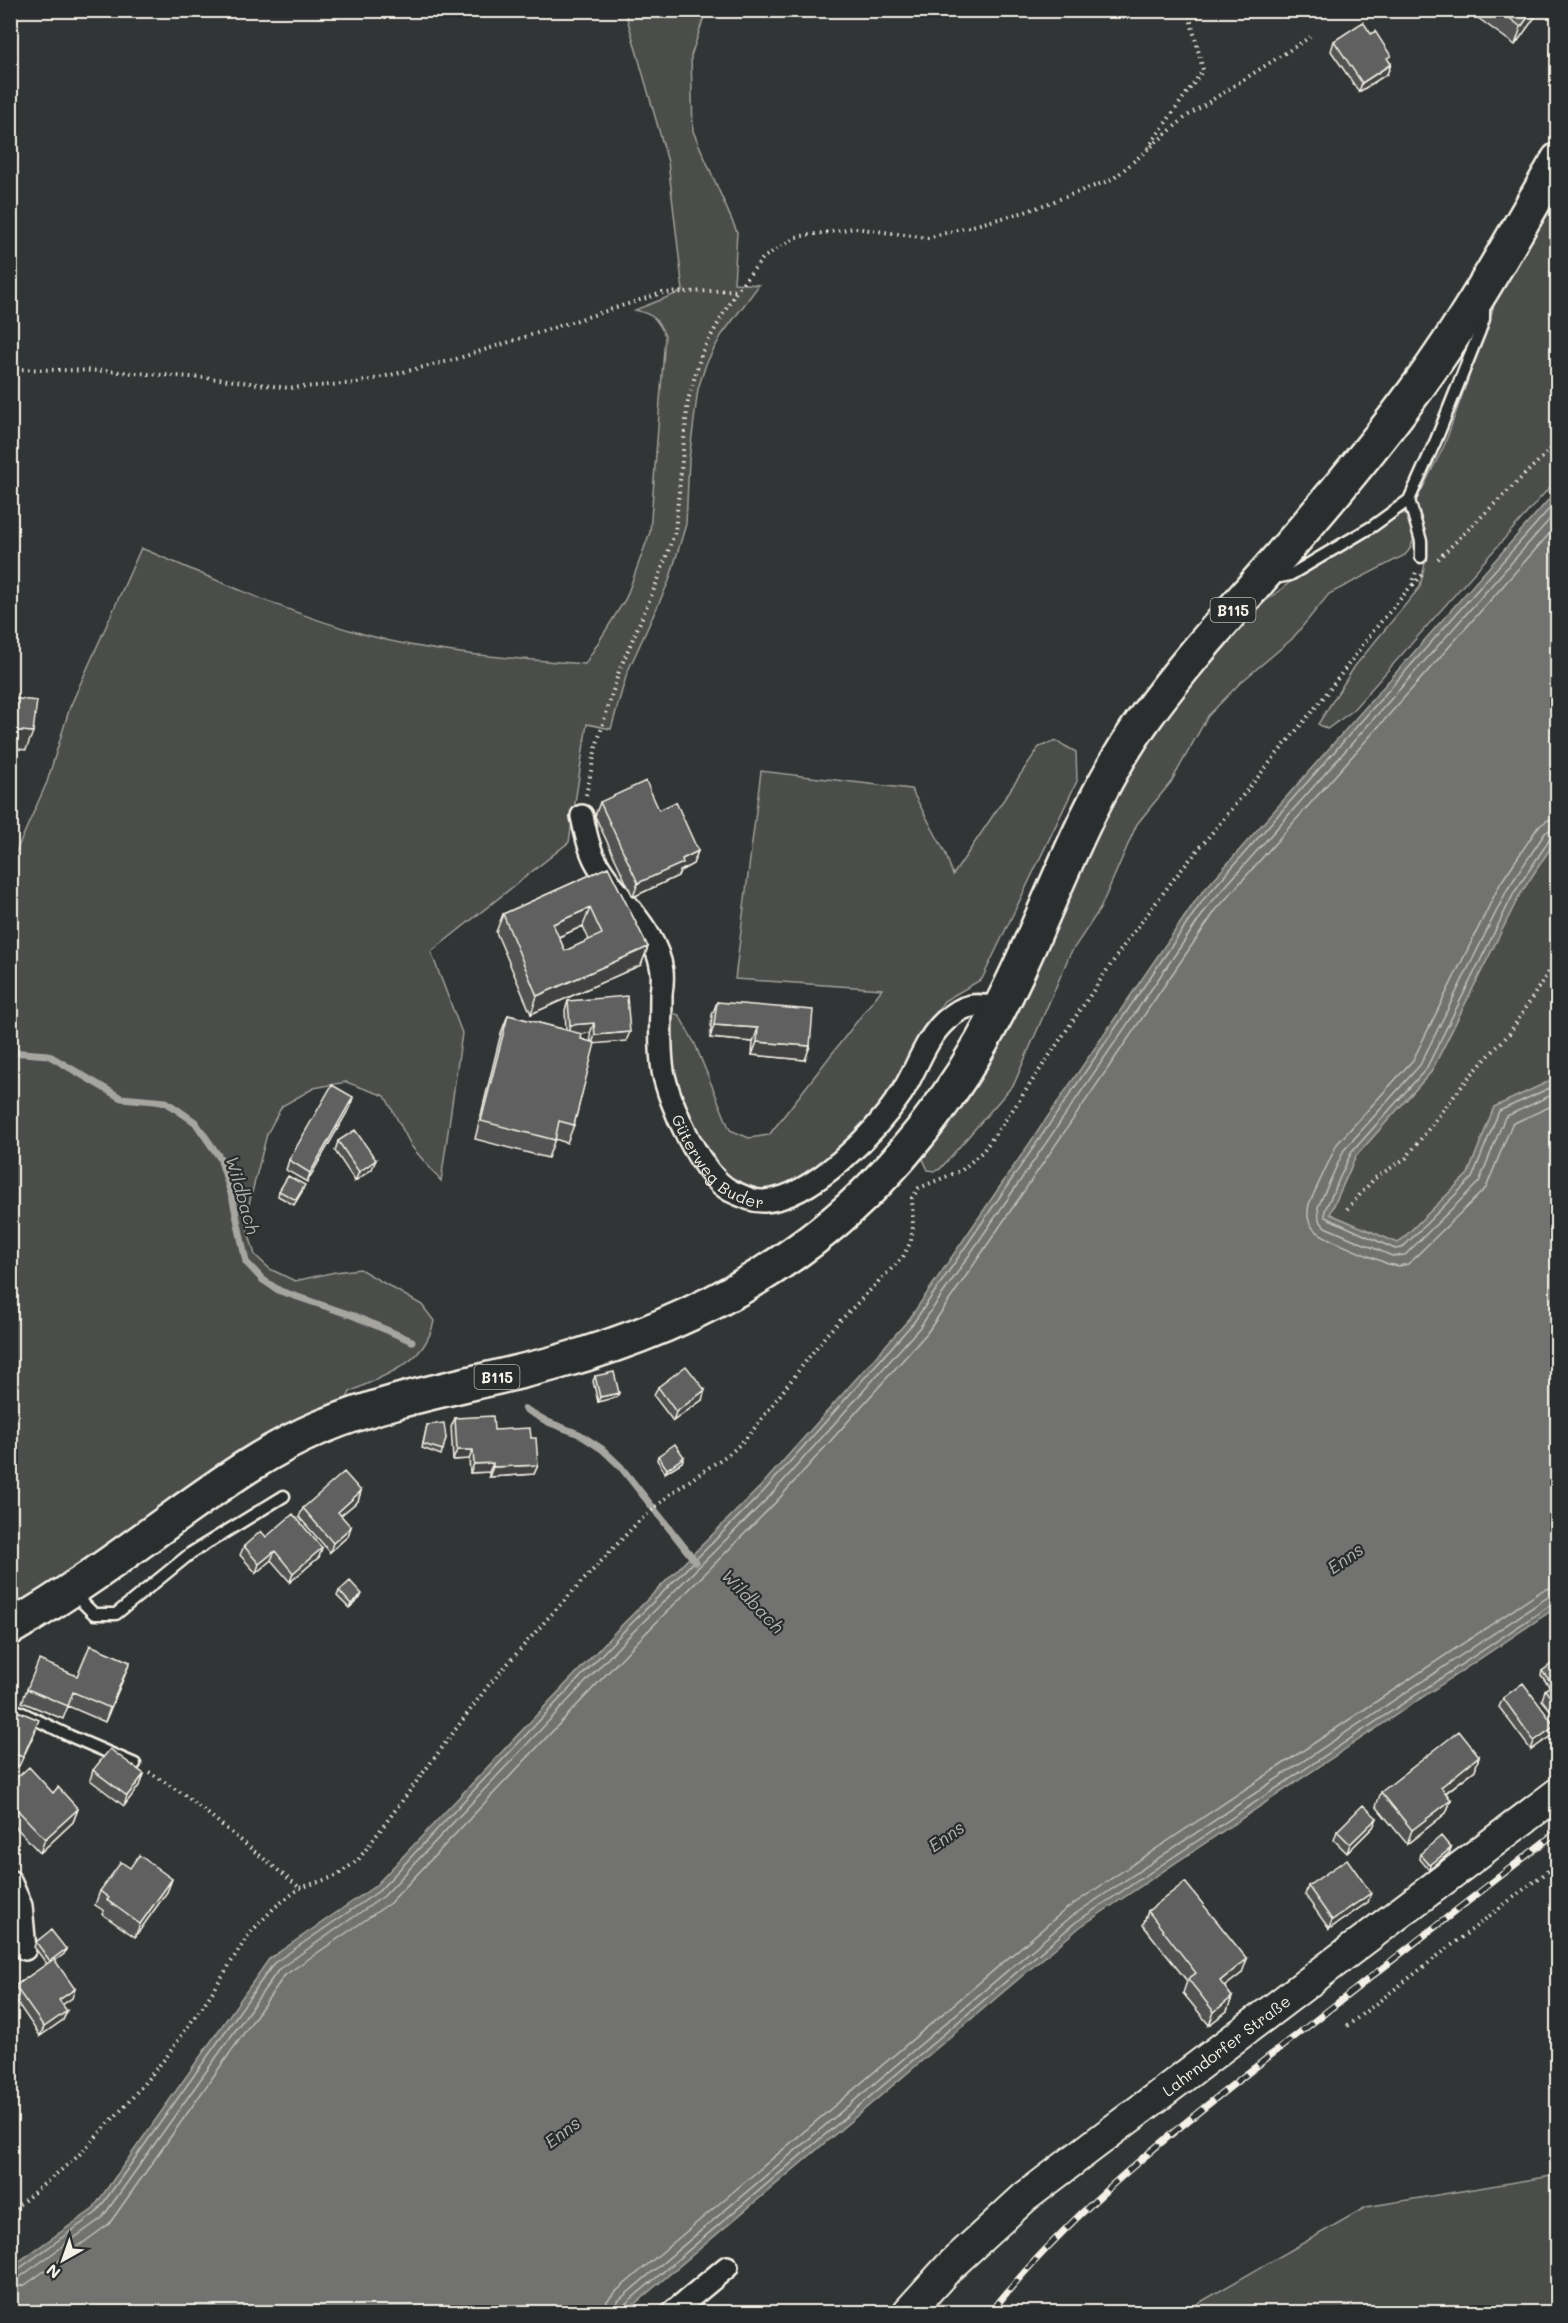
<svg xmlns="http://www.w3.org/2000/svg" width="1568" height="2323" font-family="Mali,sans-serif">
  <rect width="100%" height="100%" fill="#323535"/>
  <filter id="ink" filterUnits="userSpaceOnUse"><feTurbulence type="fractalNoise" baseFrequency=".0167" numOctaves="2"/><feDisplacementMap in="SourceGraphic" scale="12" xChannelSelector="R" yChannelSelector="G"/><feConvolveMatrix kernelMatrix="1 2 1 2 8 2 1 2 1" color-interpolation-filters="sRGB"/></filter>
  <g filter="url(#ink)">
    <!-- green -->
    <path fill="#4b4d4c" stroke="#a09f9a" stroke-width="1.5" d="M625,11H706L691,56L693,131L737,232L734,283L759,285L721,336L706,364L698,389L689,460L686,524L669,581L627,673L611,729L587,724L569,842L431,952L462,1033L441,1181L412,1147L385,1096L346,1082L314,1088L282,1106L267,1134L249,1204L248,1231L255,1255L270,1269L295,1281L335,1272L360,1269L422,1305L434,1321C424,1366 387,1373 350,1392L344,1405L240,1450L11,1614V863L47,782L70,707L141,548C215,579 289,614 367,635C438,655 512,658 585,664L626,598L650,532L665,336C657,318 654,315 635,310L683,291L668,162Z
      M1557,188V479L1351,712L1327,729L1318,724L1355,666L1420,587L1425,563V533L1414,505L1444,446L1492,312L1497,292Z
      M1406,513C1417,527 1417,542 1405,555L1329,594L1292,639L1240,683L1208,716L1171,782L1137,824L1100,909L1070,954L1014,1084L940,1169L935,1171L928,1170L922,1157L938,1132L1105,809L1162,721L1221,644L1253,611L1289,583L1360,541L1397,515Z
      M1056,741L1076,752L1077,781L982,979L944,1001L922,1034L906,1069L873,1117L829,1162L768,1196L722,1176L673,1093L666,1017L673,1013L679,1015L695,1044L730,1130L749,1138L769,1135L882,989L735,979L761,771L911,789L945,852L953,875L1039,747Z
      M1557,838V1069L1550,1081L1494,1107L1468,1174L1398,1244L1330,1214L1356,1156L1431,1072L1519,896Z
      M1557,2175V2312H1183L1366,2207Z"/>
    <!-- water -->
    <path fill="#727370" stroke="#a6a5a0" stroke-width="1.5" d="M1557,490V838L1519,896L1431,1072L1356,1156L1330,1214L1398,1243L1468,1174L1494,1107L1550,1081L1557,1069V1607L1080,1927L625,2312H11V2267L92,2210L269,1959L375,1886L617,1630L760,1487L910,1318L1198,897Z"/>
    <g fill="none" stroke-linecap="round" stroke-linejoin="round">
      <!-- shore -->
      <path stroke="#c0bfb8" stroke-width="1.5" d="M1558,819L1548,820L1538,827L1500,884L1413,1060L1337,1144L1309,1204C1307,1214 1307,1223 1315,1230C1325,1240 1372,1257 1388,1264L1399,1266L1408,1264L1486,1188L1512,1124L1558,1103
        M1558,828L1551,829L1545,833L1507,890L1420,1065L1344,1150L1318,1207L1319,1220L1325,1227L1392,1256L1405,1255L1479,1182L1505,1117L1558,1092
        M1558,836L1550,839L1514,893L1426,1069L1351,1153L1325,1210V1217L1395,1249L1402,1248L1472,1178L1499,1111L1552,1087L1558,1081
        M10,2272L16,2271L96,2213L274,1963L379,1891L621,1634L764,1491L914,1322L1203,900L1558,499
        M10,2279L20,2277L102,2218L279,1969L384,1896L626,1639L770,1496L920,1327L1209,905L1558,510
        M10,2288L25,2285L109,2224L285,1975L390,1903L633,1646L776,1502L927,1333L1216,910L1558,524
        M605,2312L607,2301L614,2293L1066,1909L1543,1590L1558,1586
        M614,2312L615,2305L619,2300L1072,1916L1548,1597L1558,1595
        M622,2312L624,2305L1076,1922L1552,1604L1558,1602"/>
      <!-- stream -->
      <path stroke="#a6a5a0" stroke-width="7" d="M10,1052L48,1055L121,1098L166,1102L195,1122L220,1158L233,1200L246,1262L263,1280L280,1291L354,1316L412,1341
        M525,1409L548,1422L579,1434L602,1449L620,1466L696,1562"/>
      <defs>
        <path id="lane" d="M1409,500L1421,541V557
          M1272,574L1280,577L1290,575L1373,526L1409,500L1436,440L1479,333L1484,319V306
          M74,1594L94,1614H116L191,1553L284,1496
          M10,1707L70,1736L135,1764"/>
        <g id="street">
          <path id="s1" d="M582,816C585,830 588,847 595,860C613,895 657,929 662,971C663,979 662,987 661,994C661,1019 659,1046 663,1071C669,1103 701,1176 731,1191C742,1196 753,1202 765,1201C813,1197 875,1133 901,1094C916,1071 925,1039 945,1021C965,1003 974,1004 999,1008"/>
          <path d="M10,1881L21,1906L25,1949"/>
          <path d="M673,2312L727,2267"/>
        </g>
        <g id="secondary">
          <path id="s2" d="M908,2312L949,2267L1025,2197L1558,1793"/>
        </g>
        <path id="primary" d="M10,1628C69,1594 122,1555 177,1515C222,1483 267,1450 319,1428C395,1396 476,1384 555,1363C642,1339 724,1304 797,1251C872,1198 936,1122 981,1043C1042,937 1074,816 1147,715C1184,664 1227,617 1269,569C1320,511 1371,451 1417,388C1470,316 1513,237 1558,160"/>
      </defs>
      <!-- lane casing -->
      <use href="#lane" stroke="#f4f1e8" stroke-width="15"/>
      <!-- street casing -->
      <use href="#street" stroke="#f4f1e8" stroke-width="26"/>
      <!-- secondary casing -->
      <use href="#secondary" stroke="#f4f1e8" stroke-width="34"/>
      <!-- primary casing -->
      <use href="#primary" stroke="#f4f1e8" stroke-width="38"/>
      <!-- path -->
      <path stroke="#f4f1e8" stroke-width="4" stroke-dasharray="1.5 4.5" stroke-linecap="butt" d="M1148,148L1203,70L1188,10
        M10,369L107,371L219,379L289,388L357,383L453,360L662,293L737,290L763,258L796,237L855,228L927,238L1025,212L1113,179L1187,116L1310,37
        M1438,559L1558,442
        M1413,585L1424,573
        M586,795L596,747L619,671L658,580L675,531L688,400L702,352L737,290
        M1347,1209L1375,1178L1406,1158L1469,1077L1509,1034L1558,957
        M149,1772L186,1796L300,1888
        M1347,2026L1558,1863
        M10,2212L77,2157L125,2106L167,2056L209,1997L249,1934L275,1907L300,1888L336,1876L358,1860L488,1686L549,1617L637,1523L673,1492L733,1451L750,1434L826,1335L903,1257L911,1241L913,1226L912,1198L919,1188L962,1170L983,1151L1014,1108L1122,948L1173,880L1324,697L1374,630L1412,585L1416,572"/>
      <!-- lane -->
      <use href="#lane" stroke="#2a2d2e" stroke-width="10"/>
      <!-- street -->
      <use href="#street" stroke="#2a2d2e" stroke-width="21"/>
      <!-- secondary -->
      <use href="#secondary" stroke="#2a2d2e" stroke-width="30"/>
      <!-- primary -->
      <use href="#primary" stroke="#2a2d2e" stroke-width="33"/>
      <defs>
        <path id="rail" d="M991,2312C1074,2207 1183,2123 1289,2041C1378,1971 1468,1901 1558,1831"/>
      </defs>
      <!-- rail casing -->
      <use href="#rail" stroke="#f4f1e8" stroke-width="7"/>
      <!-- rail -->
      <use href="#rail" stroke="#2a2d2e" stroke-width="4.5" stroke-dasharray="14" stroke-linecap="butt"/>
    </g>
    <!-- wall -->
    <path fill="#525352" stroke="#f4f1e8" stroke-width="1.5" fill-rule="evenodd" d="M1476,10H1540L1515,45L1474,15Z
      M1334,41L1389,61L1391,64L1387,74L1359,92L1331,51Z
      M600,802L659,810L698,851L693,864L680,871L678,876L633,897L595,816Z
      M608,867L648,947L641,965L531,1014L496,932L503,914ZM583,926L589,940L565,951L559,937Z
      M568,1001L626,1041L594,1043L574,1125L567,1143L555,1139L548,1158L475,1139L501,1033L508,1015L566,1030L565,1010ZM590,1033L591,1042L581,1039L579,1034Z
      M717,1002L810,1046L805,1060L752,1055L753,1042L710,1038L712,1015Z
      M353,1097L350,1107L307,1182L286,1170L289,1160Z
      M338,1141L372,1169L355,1181L335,1151Z
      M303,1190L294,1205L278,1196L279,1191Z
      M595,1376L617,1397L598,1402L593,1381Z
      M658,1387L702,1400L673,1421L654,1396Z
      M455,1418L494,1430L531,1438L538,1465L534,1474L489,1477V1472L470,1473L469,1459L453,1460L451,1427Z
      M427,1425L446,1438L441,1455L422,1448Z
      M658,1456L684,1457L682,1462L665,1473L657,1460Z
      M361,1491L358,1501L341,1515L348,1536L330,1552L299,1517L303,1508Z
      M244,1546L319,1557L290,1582L271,1560L256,1573L240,1555Z
      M339,1591L360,1598L349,1608L337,1596Z
      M130,1662L105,1722L68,1706L63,1719L22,1702L27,1689Z
      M1557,1667L1549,1686L1541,1675L1542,1671Z
      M1557,1681V1718L1542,1700L1545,1690Z
      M1503,1698L1555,1726L1552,1735L1531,1750L1499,1707Z
      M10,1729L36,1730L19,1766L10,1763Z
      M1479,1756L1475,1770L1446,1793L1451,1800L1446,1813L1407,1844L1376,1806L1381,1792Z
      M93,1770L144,1774L141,1783L124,1806L90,1780Z
      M10,1784L78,1809L73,1822L40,1853L10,1821Z
      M1377,1818L1373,1827L1347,1853L1334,1840L1337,1831Z
      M1449,1853L1429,1870L1419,1858L1420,1854Z
      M130,1868L172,1879L167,1892L135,1937L102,1914L104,1911L95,1905L100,1891Z
      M1308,1886L1368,1902L1329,1929L1305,1895Z
      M1148,1911L1242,1973L1224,1987L1232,1997L1227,2011L1209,2025L1183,1993L1187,1981L1143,1925Z
      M36,1942L66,1949L64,1954L55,1960L72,1998L62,2005L67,2011L63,2020L40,2036L12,1995L15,1986L47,1964L34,1947Z"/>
    <!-- shaded-wall -->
    <path fill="#424342" stroke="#f4f1e8" stroke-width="1.5" d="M1533,10H1540L1515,45L1521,27Z
      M1391,64L1387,74L1359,92L1362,83Z
      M11,730L33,732L26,750L10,748V732Z
      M698,851L693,864L680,871L678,876L633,897L638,883L682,859Z
      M590,908L583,926L547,942L553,924Z
      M648,947L641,965L531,1014L537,996Z
      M594,1023L590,1033L567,1035L570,1025Z
      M714,1025L758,1028L753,1042L710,1038Z
      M630,1032L626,1041L592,1044L595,1035Z
      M757,1042L810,1046L805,1060L752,1055Z
      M353,1097L350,1107L307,1182L310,1173Z
      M376,1160L372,1169L355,1181L359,1172Z
      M705,1390L702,1400L673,1421L676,1412Z
      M619,1393L617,1397L598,1402L600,1397Z
      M457,1450H473L469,1459L453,1460Z
      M684,1457L682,1462L665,1473L667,1469Z
      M493,1463L489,1472L470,1473L474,1464Z
      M538,1465L534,1474L489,1477L493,1467Z
      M361,1491L358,1501L334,1521L338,1512Z
      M351,1527L348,1536L330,1552L333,1543Z
      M322,1548L319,1557L290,1582L293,1573Z
      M275,1551L271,1560L256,1573L259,1564Z
      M362,1594L360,1598L349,1608L351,1604Z
      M130,1662L125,1675L105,1722L110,1708Z
      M1557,1677V1680L1549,1686L1551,1682Z
      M1555,1726L1552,1735L1531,1750L1534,1741Z
      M1479,1756L1475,1770L1436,1800L1441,1787Z
      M144,1774L141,1783L124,1806L127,1796Z
      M1451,1800L1446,1813L1407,1844L1412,1830Z
      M78,1809L73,1822L40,1853L45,1839Z
      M1377,1818L1373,1827L1347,1853L1350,1844Z
      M1451,1848L1449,1853L1429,1870L1430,1865Z
      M172,1879L167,1892L135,1937L140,1924Z
      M1371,1893L1368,1902L1329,1929L1332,1920Z
      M66,1949L64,1954L48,1966L50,1961Z
      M1247,1959L1242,1973L1215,1994L1220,1981Z
      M75,1989L72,1998L56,2009L59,2000Z
      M1232,1997L1227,2011L1209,2025L1214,2012Z
      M67,2011L63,2020L40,2036L44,2027Z"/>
    <!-- building -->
    <path fill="#5f605f" stroke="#f4f1e8" stroke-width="1.5" fill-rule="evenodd" d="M1499,10H1533L1521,27Z
      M1363,22L1371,34L1375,31L1391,56L1387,58L1391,64L1362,83L1334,41Z
      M10,698L37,701L33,732L11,730L10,735Z
      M646,781L659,810L676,802L698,851L682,859L683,863L638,883L600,802Z
      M608,867L648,947L537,996L503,914ZM590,908L602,934L565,951L553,924Z
      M627,996L630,1032L595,1035L594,1023L570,1025L568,1001Z
      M717,1002L813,1010L810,1046L757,1042L758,1028L714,1025Z
      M508,1015L582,1034L581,1039L595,1043L574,1125L559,1121L555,1140L481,1121Z
      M332,1085L353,1097L310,1173L289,1160Z
      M355,1130L376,1160L359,1172L338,1141Z
      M288,1176L305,1185L296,1200L279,1191Z
      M686,1366L705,1390L676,1412L658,1387Z
      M614,1372L619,1393L600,1397L595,1376Z
      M493,1416L494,1430L530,1428L531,1438H536L538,1465L493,1467V1463L474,1464L473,1450H457L455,1418Z
      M444,1423L446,1438L443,1450L423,1444L427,1425Z
      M675,1444L684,1457L667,1469L658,1456Z
      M344,1472L361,1491L338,1512L351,1527L333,1543L303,1508Z
      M293,1514L322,1548L293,1573L275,1551L259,1564L244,1546L261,1531L266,1537Z
      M350,1581L362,1594L351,1604L339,1591Z
      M90,1645L130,1662L110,1708L73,1692L68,1706L27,1689L39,1660L77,1676Z
      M1554,1662L1557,1667V1677L1551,1682L1542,1671Z
      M1557,1681V1705L1545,1690Z
      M1523,1683L1555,1726L1534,1741L1503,1698Z
      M18,1711L39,1720L23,1757L10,1752V1729Z
      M1459,1731L1479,1756L1441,1787L1451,1800L1412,1830L1381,1792Z
      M110,1749L144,1774L127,1796L93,1770Z
      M29,1767L53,1793L58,1787L78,1809L45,1839L10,1802V1784Z
      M1363,1805L1377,1818L1350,1844L1337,1831Z
      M1441,1836L1451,1848L1430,1865L1420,1854Z
      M139,1855L172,1879L140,1924L107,1900L109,1898L100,1891L121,1862L130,1868Z
      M1347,1859L1371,1893L1332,1920L1308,1886Z
      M1185,1882L1247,1959L1220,1981L1232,1997L1214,2012L1188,1979L1196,1973L1148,1911Z
      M51,1930L66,1949L50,1961L36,1942Z
      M54,1959L75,1989L59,2000L67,2011L44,2027L15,1986Z
      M756,2308L761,2313H752Z"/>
  </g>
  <g text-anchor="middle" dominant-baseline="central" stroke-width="4.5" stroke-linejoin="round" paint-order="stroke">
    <!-- shield labels -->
    <g fill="#2a2d2e" stroke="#b7b6b0" stroke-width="1.5">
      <rect x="1210.5" y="598" width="45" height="24" rx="4.5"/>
      <rect x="474.5" y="1365" width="45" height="24" rx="4.5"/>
    </g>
    <g font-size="15" font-weight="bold" fill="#f4f1e8">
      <text x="1233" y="610">B115</text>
      <text x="497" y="1377">B115</text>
    </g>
    <!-- street labels -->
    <g font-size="16" fill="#f4f1e8" stroke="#2a2d2e">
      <text stroke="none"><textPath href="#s1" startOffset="388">Güterweg Buder</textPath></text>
      <text stroke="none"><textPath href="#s2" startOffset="416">Lahrndorfer Straße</textPath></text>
    </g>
    <!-- water labels -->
    <g font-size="18" font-style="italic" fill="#b3b2ac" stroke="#2a2d2e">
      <text transform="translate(243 1195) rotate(74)">Wildbach</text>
      <text transform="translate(1345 1558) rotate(-35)">Enns</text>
      <text transform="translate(753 1601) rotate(46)">Wildbach</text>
      <text transform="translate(946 1836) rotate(-35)">Enns</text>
      <text transform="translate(562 2132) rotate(-37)">Enns</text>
    </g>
  </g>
  <!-- margin -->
  <rect width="1568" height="2323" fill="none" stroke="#2a2d2e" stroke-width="36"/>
  <rect x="18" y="18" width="1532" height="2287" fill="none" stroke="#f4f1e8" stroke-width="2" filter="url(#ink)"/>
  <!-- north arrow -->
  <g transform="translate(63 2260) rotate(220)" stroke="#2a2d2e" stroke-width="4.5" paint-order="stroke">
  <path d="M0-4.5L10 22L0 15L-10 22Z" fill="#f4f1e8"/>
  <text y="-9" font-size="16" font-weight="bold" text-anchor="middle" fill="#f4f1e8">N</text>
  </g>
</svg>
